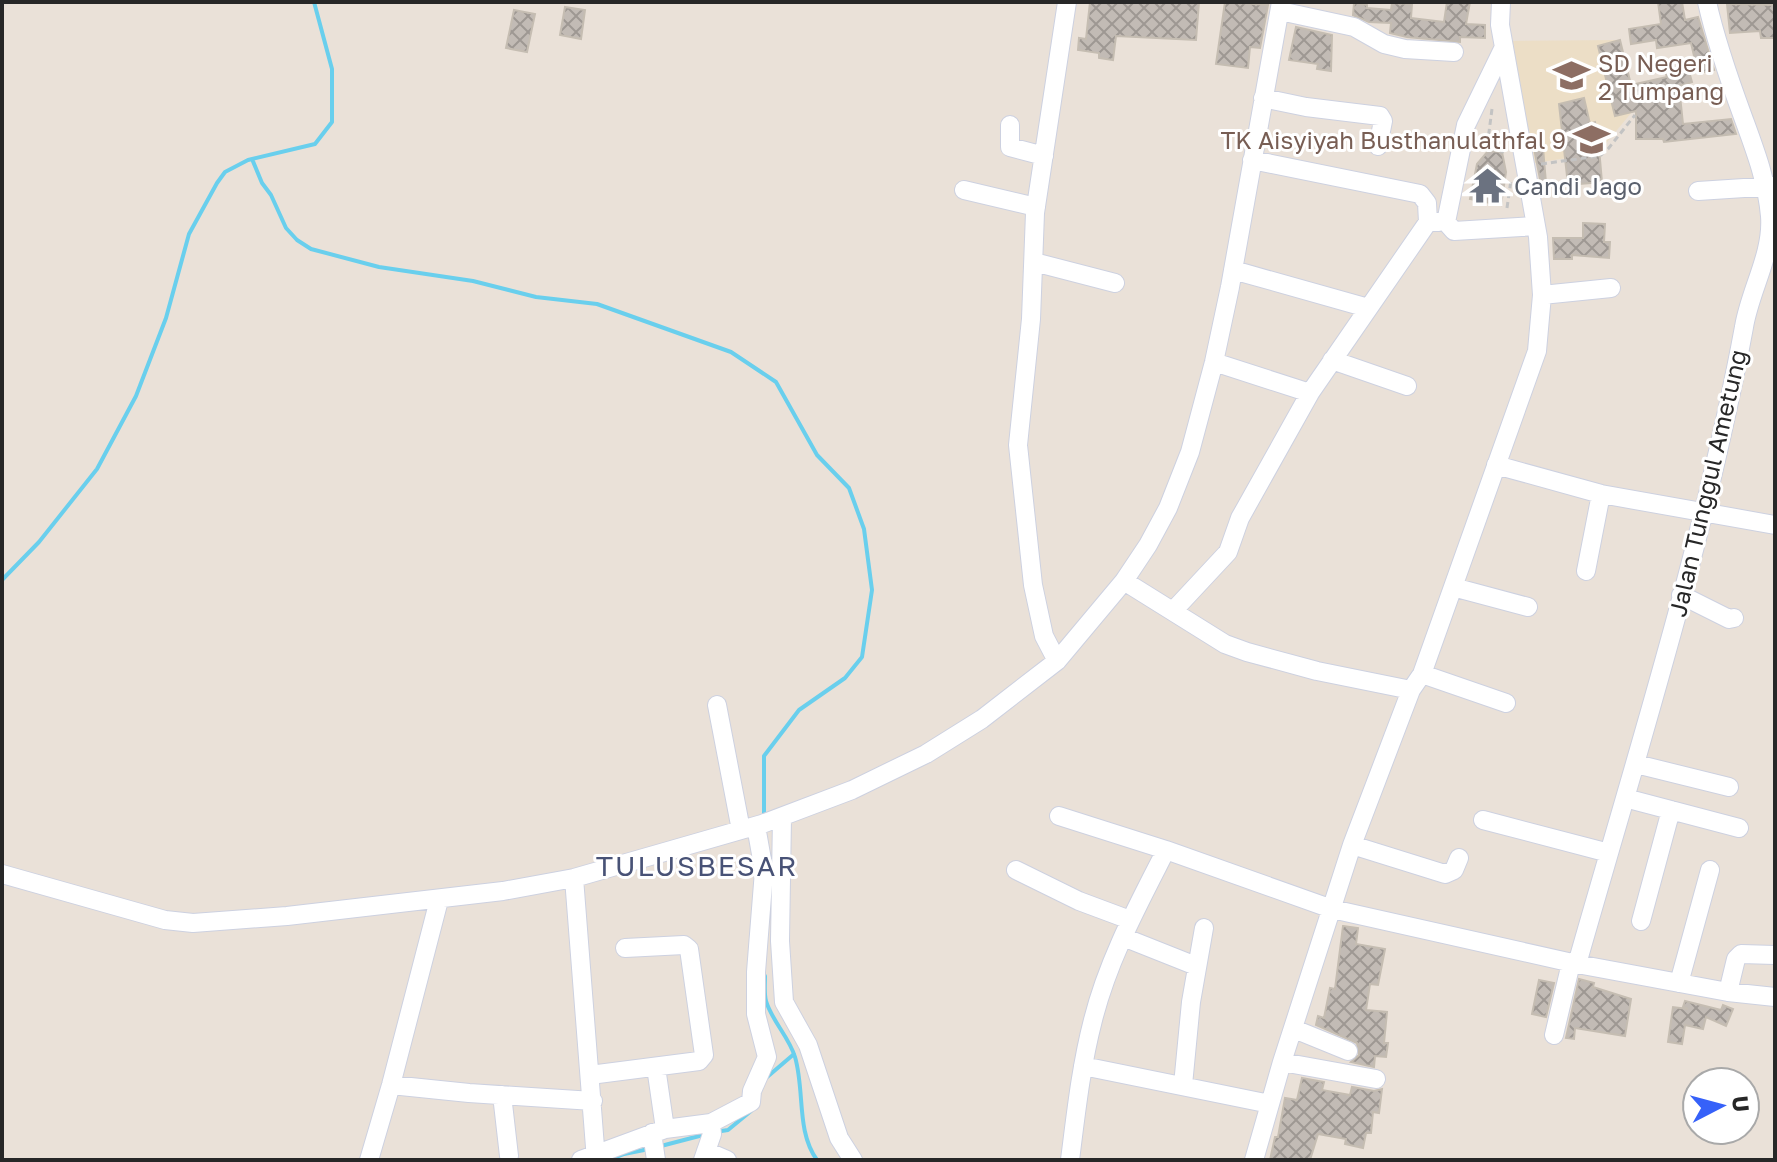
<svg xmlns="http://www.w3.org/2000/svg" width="1777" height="1162" font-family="'Golos Text',sans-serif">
  <defs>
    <pattern id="building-cross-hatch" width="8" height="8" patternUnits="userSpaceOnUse" patternTransform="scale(2)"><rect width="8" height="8" fill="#c2bbb5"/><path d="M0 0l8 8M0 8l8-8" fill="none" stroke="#9e9893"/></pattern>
  </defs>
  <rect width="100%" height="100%" fill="#eae1d8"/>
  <!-- education -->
  <path fill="#ecdec6" d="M1620,40L1637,111L1632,112L1598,153L1529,164L1509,41Z"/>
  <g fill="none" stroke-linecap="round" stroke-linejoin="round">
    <!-- stream -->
    <path stroke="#69cfed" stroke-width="4" d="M252,159L262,183L271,195L286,228L297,240L311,249L379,267L473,281L536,297L597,304L731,352L776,382L817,455L849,488L864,529L872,590L862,657L845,678L799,710L764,756V816
      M2,580L39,542L97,469L136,396L166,318L189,234L217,183L225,172L248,160L315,144L332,122V69L314,2
      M765,976C765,984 764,994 766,1001C772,1021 789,1037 795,1057C805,1091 796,1131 817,1160
      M766,1078L794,1054
      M715,1132L728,1130L751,1111
      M661,1146L707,1134
      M609,1160L624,1154L649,1149"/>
  </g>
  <!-- building -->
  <path fill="url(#building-cross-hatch)" stroke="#c5bdb2" stroke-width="2" d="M1090,2H1199L1196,40L1116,36L1113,60L1099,58V53L1078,50L1079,38L1086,39Z
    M1225,2L1268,5L1260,48L1250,47L1248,68L1216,64Z
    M1447,2H1470L1466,24L1485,25V38L1460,37V42L1407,37L1390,33L1391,23L1369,22L1353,15L1354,3L1367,5V8L1391,10L1392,3L1412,4L1411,18L1444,22Z
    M1658,2H1682L1685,20L1698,17L1714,70L1698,73L1691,43L1657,48L1656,40L1631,44L1629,29L1661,24Z
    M1727,4L1775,5V38H1761L1760,31L1730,33Z
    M565,7L585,10L581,39L560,35Z
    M514,10L535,14L527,52L506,48Z
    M1296,27L1332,35L1331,71L1317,69L1318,64L1289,60Z
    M1620,40L1631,85L1667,77L1666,74L1688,68L1692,82L1679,86L1683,124L1731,119L1736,134L1664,142L1663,139H1636V111L1615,116L1598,46Z
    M1584,98L1590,124L1595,122L1601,148H1599L1602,182L1568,185L1559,104Z
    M1542,136L1546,183L1541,184L1532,138Z
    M1488,151L1502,152L1506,172L1501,205L1470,199L1477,164Z
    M1583,223L1605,224L1604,242H1610L1609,258L1572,255V259H1554L1553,238H1583Z
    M1343,926L1358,928L1356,944L1385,949L1378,985L1370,984L1366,1010L1387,1012L1384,1043H1388L1386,1057L1375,1056L1374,1067L1351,1062L1359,1055L1357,1043L1316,1025L1318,1016L1324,1018L1330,988L1335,989Z
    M1579,979L1594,983L1593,987L1631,999L1625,1036L1575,1028L1574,1039L1566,1038Z
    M1539,980L1554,983L1546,1017L1532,1014Z
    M1685,1001L1721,1010L1723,1005L1733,1009L1726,1026L1706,1017L1703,1029L1685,1025L1682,1044L1668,1042L1673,1007L1688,1009L1683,1007Z
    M1302,1078L1324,1082L1322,1090L1350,1095L1352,1087L1374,1091L1382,1089L1379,1113L1373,1112L1371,1133H1366L1363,1148L1345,1144L1346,1139L1318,1134L1310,1160H1270L1275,1137H1278L1285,1098L1297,1100Z"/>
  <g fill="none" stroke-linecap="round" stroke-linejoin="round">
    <defs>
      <path id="minor" d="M1280,11L1354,27L1384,44L1405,49L1454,52
        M1504,47L1466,125L1446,222L1454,231L1536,226
        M1263,98L1306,107L1380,116L1383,121L1378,146
        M1010,125V147L1044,156
        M1252,160L1420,194L1427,203L1428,222H1439
        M964,190L1036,207
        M1698,191L1775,186
        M1034,262L1115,283
        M1233,270L1368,308
        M1542,295L1611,288
        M1332,360L1407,386
        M1214,362L1310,393
        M1496,465L1601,494L1775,525
        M1586,571L1601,494
        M1124,581L1225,644L1247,652L1317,671L1411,690
        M1453,587L1528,607
        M1681,595L1729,619L1734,618
        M1173,611L1228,552L1240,518L1310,393L1428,222
        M1057,661L1044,636L1033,585L1018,445L1031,319L1035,213L1067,2
        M1422,674L1506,703
        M717,705L741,830
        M1636,764L1729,787
        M1625,798L1739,828
        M1059,816L1166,850L1332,909L1577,964L1728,992L1775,997
        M782,817L780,941L784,1002L808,1045L839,1138L853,1160
        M1483,820L1609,853
        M1352,845L1445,874L1454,870L1459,858
        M1016,870L1079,901L1130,920
        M2,874L165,920L193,923L287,916L503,891L574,878L762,824L852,790L926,754L982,719L1057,661L1124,581L1148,545L1168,508L1190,452L1214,362L1230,287L1281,2
        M574,878L596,1160
        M1641,921L1671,810
        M1123,937L1196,966
        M1577,964C1637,753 1704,543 1744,327C1750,290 1773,254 1770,216C1767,181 1755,150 1743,117C1729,79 1716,42 1707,2
        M1679,983L1710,870
        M1728,992L1736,959L1741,954L1775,955
        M1294,1029L1348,1051
        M1554,1035L1571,963
        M1282,1062L1376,1079
        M1083,1066L1270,1104
        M656,1067L665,1129
        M590,1075L699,1061L704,1055L689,949L684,945L625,948
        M391,1085L469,1093L593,1101
        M1183,1085L1191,1002L1204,928
        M502,1095L509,1156
        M652,1133L656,1160
        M706,1151L727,1160
        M369,1160L391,1085L439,900
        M581,1160L665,1129L711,1123L751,1102L752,1091L767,1057L756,1014V972L764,871L756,826
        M703,1160L712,1134L711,1123
        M1070,1160C1076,1113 1081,1066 1093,1020C1108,960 1138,905 1166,850
        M1254,1160L1282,1062L1352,845L1411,690L1422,674L1537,351L1542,295L1538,237L1500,25L1501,2"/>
    </defs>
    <!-- minor casing -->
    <use href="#minor" stroke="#cdd1e0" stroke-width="20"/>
    <!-- path -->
    <path stroke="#c3c3c3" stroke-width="3" stroke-dasharray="6 4" stroke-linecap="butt" d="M1492,109L1487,147L1507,153
      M1541,164L1600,156L1608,149L1635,115
      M1507,208L1511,180"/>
    <!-- minor -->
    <use href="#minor" stroke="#fff" stroke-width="18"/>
  </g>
  <!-- icons -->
  <defs>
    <symbol id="school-bare" viewBox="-9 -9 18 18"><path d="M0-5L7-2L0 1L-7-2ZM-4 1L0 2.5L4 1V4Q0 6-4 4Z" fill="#8d6e63" stroke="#fff" stroke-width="2.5" paint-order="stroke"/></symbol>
    <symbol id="temple-bare" viewBox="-9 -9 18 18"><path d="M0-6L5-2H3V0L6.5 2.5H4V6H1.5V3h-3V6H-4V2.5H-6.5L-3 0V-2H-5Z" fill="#6b7280" stroke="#fff" stroke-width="2.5" paint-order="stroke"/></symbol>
  </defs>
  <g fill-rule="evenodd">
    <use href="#school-bare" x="1546" y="50" width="51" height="51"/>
    <use href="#school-bare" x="1566" y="114" width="51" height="51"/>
    <use href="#temple-bare" x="1462" y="160" width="51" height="51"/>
  </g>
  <g text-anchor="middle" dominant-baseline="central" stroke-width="6" stroke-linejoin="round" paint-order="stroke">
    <!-- education labels -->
    <g font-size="24" fill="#785e54" stroke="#fff" text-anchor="start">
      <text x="1598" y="62">SD Negeri<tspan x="1598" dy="28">2 Tumpang</tspan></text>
      <text x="1566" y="139" text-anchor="end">TK Aisyiyah Busthanulathfal 9</text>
    </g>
    <!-- worship labels -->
    <g font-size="24" fill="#5b616d" stroke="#fff" text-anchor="start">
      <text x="1514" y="185">Candi Jago</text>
    </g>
    <!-- street labels -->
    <g font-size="24" fill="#272727" stroke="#fff">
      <text transform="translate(1707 483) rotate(-77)">Jalan Tunggul Ametung</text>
    </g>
    <!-- quarter labels -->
    <g font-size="28" letter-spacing="2" fill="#485276" stroke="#fff">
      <text x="697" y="865">TULUSBESAR</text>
    </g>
  </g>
  <!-- border -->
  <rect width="1777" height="1162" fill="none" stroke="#272727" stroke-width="8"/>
  <!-- north arrow -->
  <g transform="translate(1721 1106) rotate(84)"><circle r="38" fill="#ffffff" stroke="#a9a9a9" stroke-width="2"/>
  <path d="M0-6L14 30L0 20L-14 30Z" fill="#3661f9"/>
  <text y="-12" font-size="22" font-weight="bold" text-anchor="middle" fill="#272727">U</text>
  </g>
</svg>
